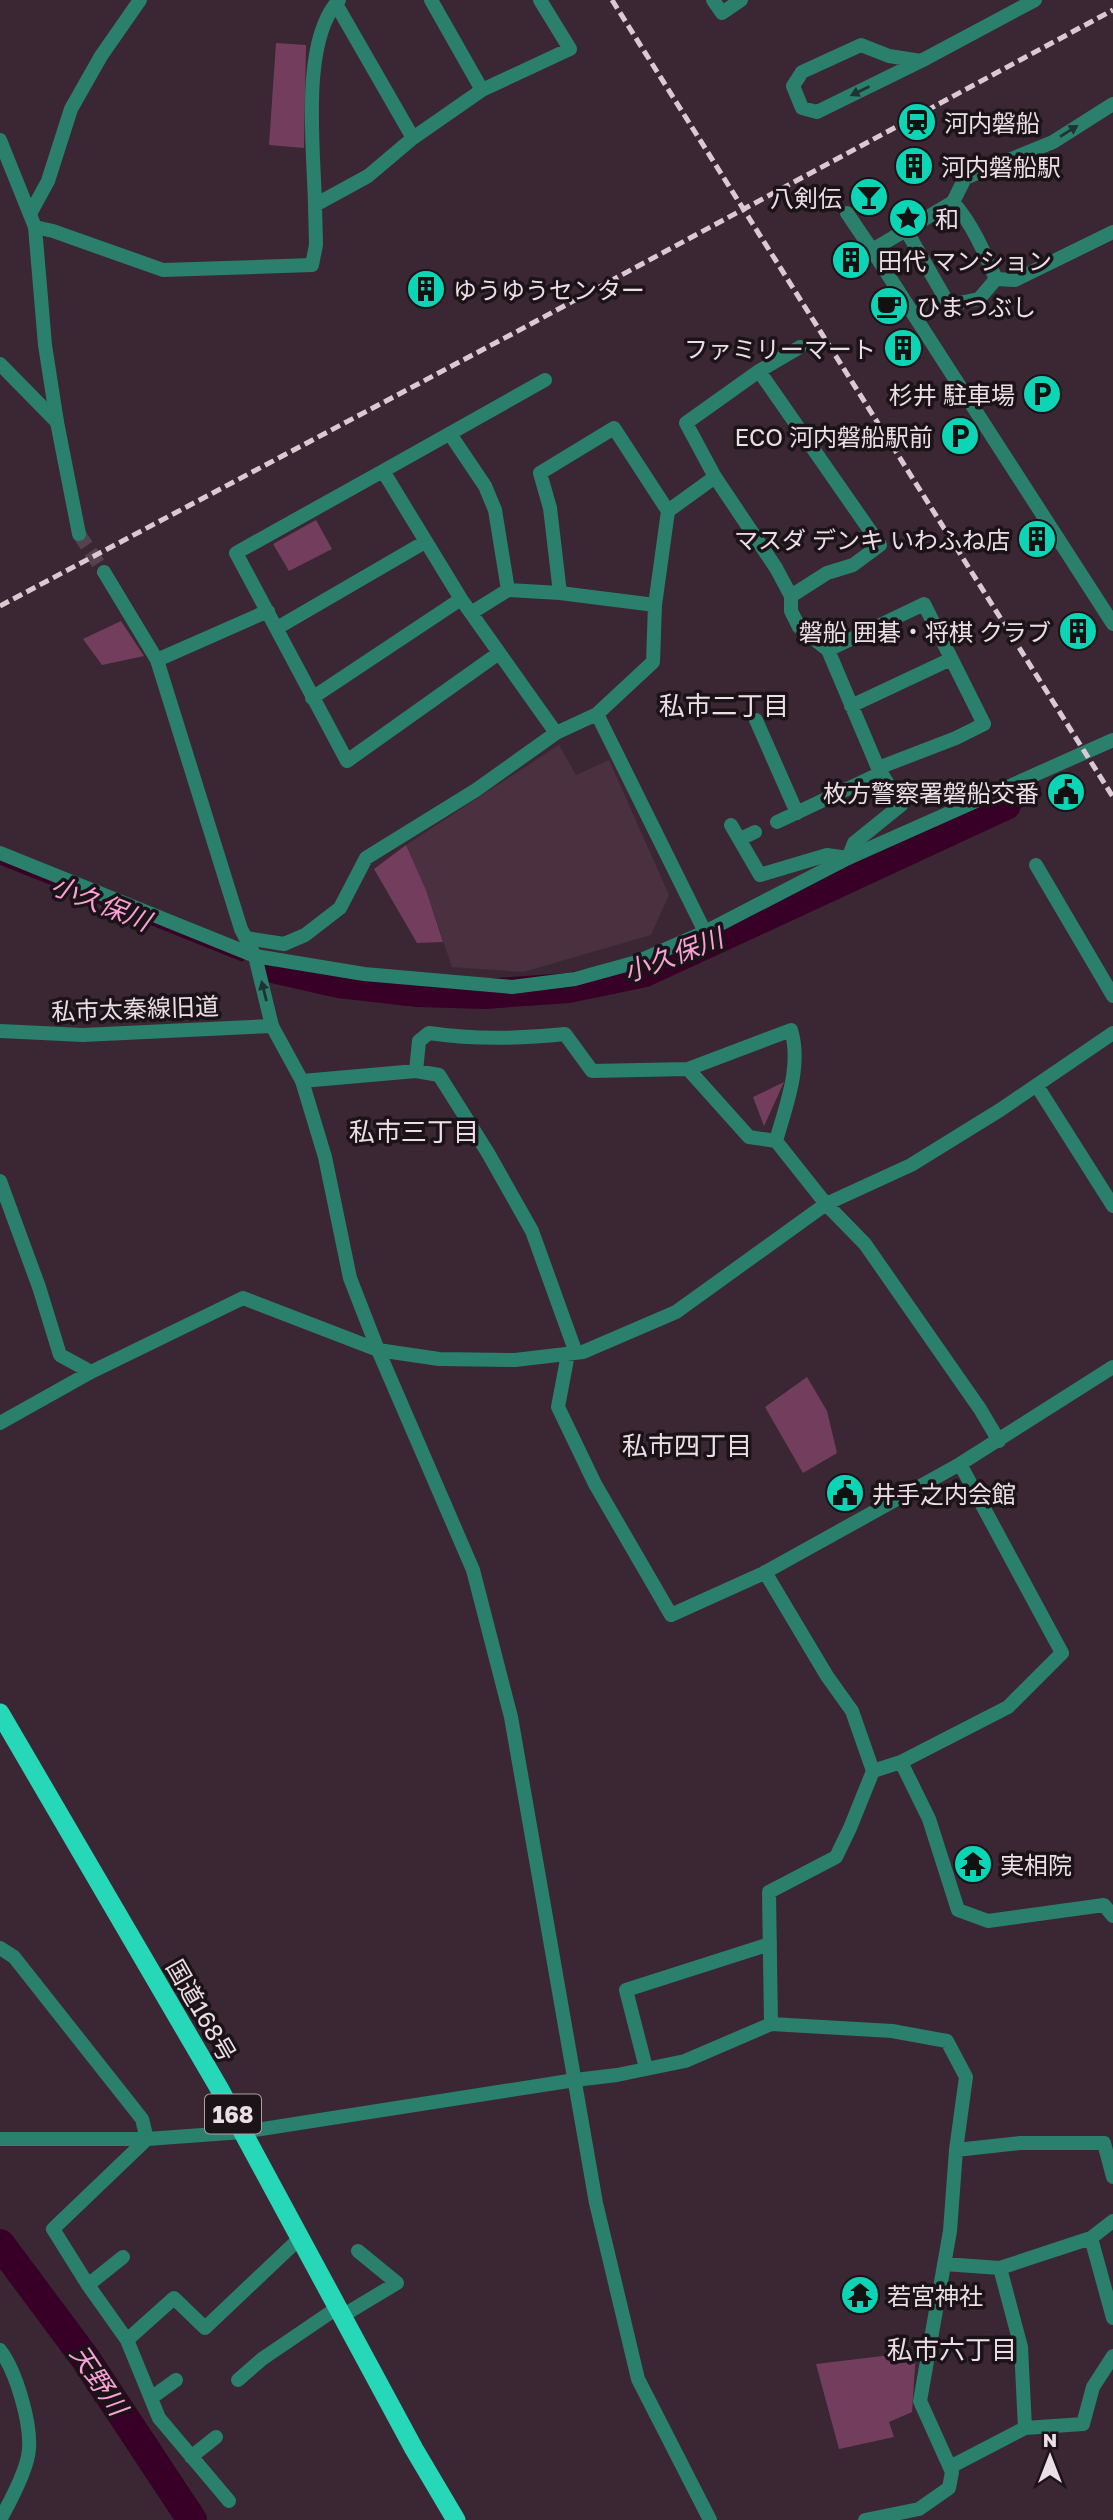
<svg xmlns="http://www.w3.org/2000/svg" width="1113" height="2520" font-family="'Golos Text','Noto Sans JP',sans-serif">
  <rect width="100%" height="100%" fill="#3b2733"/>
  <!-- built -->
  <path fill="#4b3040" d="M559,745L576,775L609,760L669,895L651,935L523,972L452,967L426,890L406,845Z"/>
  <!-- green -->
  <path fill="#733e5e" d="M276,43L306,45L304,148L269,145Z
    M316,520L332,549L289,571L273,544Z
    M121,621L144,656L102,665L83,639Z
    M406,845L426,890L443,942L417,943L374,869Z
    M784,1082L764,1126L753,1097Z
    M807,1377L827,1411L837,1453L803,1473L765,1407Z
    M916,2352L912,2412L889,2422L894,2437L839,2449L816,2364Z"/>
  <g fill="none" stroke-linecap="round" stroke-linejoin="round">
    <!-- stream -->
    <path stroke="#380027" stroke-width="5" d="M0,862L242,959"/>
    <!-- river -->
    <path stroke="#380027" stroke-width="30" d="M273,968L339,983L418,992L484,994L568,988L645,972L1006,805
      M0,2244L85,2358L192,2520"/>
    <!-- tertiary-tunnel -->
    <path stroke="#56424e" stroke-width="14" stroke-dasharray="14 7" stroke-linecap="butt" d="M79,534L104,572"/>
    <!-- minor -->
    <path stroke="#2a7f6d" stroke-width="14" d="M339,0C300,41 314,150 315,205L368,176L413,138L482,90L570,49L540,0
      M431,0L482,90
      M336,4L413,138
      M921,61L889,56L861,45L802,72L793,86L802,108L817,112L921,61L1035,0
      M953,202L965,178L1053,142L1113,104
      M847,213L872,250
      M30,214L48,181L71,109L101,56L140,0
      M35,227L53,231L163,270L312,265L316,245L315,205
      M906,230L872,250L1113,624
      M996,279C984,252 973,225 953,202L906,230L945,298L954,304L979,299L996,279L1015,280L1113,232
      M0,364L57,422
      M759,371L880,545L853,565L827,573L791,596
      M450,434L485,486L495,510L508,590
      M383,471L545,380
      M655,605L560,593L550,508L540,473L614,428L668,511
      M471,613L508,590L560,593
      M277,628L425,542
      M828,650L924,604L984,724L956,738L878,768
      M499,653L347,761L236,553L383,471L461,599L556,733L597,714L653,662L655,605L668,511L715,477
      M157,660L268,611
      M312,698L461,599
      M851,706L951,659
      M597,714L705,932
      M756,720L797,813
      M777,822L881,773
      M731,825L760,875L827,855L848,858L854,843L901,805L878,768L828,650L799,627L791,611V596L776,568L715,477L686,423L759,371L800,347
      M740,839L755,832
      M1036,865L1113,996
      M246,938L284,944L305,935L340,908L366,858L476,790L556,733
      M0,1031L83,1035L272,1026
      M688,1069L749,1137L776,1141L826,1204L865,1244L980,1409L999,1441
      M416,1071L419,1041L429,1033C476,1040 518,1039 565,1034L592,1071L688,1069L791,1030C802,1066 786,1105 776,1141
      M302,1081L416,1071L439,1075L488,1153L532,1231L576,1353
      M1037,1086L1113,1206
      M0,1181L39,1287L60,1355L91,1372
      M568,1354L558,1407L595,1484L671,1615L762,1574L960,1464L1113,1367
      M0,1423L91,1372L243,1298L378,1350L439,1359L515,1360L583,1352L676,1312L826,1204L911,1165L1000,1110L1113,1033
      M765,1572L827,1676L852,1711L873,1771
      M901,1762L929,1819L958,1910L988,1921L1104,1905L1113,1916
      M0,1948L14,1957L142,2119L147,2139L53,2229L88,2285L127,2340L159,2418L229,2501
      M771,2024L769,1892L836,1857L850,1828L873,1771L901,1762L1008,1707L1062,1653L960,1464
      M646,2068L626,1990L770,1944
      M575,2080L617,2075L685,2061L771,2024L892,2031L947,2041L966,2077L956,2150L950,2231L920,2401L952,2472L949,2488L919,2509L865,2520
      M956,2150L1020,2143H1104L1113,2177
      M1091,2238L1113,2318
      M944,2264L1000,2268L1091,2238L1113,2221
      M1000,2268L1021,2347L1025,2428
      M88,2285L123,2257
      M342,2316L397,2283L358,2251
      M127,2340L174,2298L205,2328L300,2238
      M0,2350C16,2371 31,2422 29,2449C28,2469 10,2502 0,2520
      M238,2380L262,2359L337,2308
      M151,2398L176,2380
      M191,2457L216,2437
      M950,2467L1025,2428L1083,2424L1093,2387L1113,2356"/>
    <!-- tertiary -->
    <path stroke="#2a7f6d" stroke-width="14" d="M713,0L722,13L741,0
      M0,140L35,227L45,345L57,422L79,534
      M104,572L157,660L241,929L255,956L272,1026L302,1081L325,1157L350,1278L378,1350L473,1570L511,1717L596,2203L638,2379L710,2520
      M0,853L255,956L364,974L512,987L575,979L637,962L705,932L848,858L1113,740
      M0,2139H147L243,2132L575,2080"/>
    <!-- trunk -->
    <path stroke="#27d8b8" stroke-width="19" d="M0,1713L219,2088L414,2449L456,2520"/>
    <!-- rail -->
    <path stroke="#d9cad1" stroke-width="5" stroke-dasharray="10 5" stroke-linecap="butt" d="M612,0L1113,797
      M0,606L514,333L1113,10"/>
  </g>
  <!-- one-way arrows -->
  <defs><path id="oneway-solid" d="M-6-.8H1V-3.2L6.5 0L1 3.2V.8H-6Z" transform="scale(1.75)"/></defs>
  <g fill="#203332">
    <use href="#oneway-solid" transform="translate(860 91) rotate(154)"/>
    <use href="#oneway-solid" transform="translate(1069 131) rotate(-32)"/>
    <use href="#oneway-solid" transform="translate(264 991) rotate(-104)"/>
  </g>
  <!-- icons -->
  <defs>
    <symbol id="station-disc" viewBox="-11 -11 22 22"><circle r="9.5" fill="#0cd5b5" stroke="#1c1318"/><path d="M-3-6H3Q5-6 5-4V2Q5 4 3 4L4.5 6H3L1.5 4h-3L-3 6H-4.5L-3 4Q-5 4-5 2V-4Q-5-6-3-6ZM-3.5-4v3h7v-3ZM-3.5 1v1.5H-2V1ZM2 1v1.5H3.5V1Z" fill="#111"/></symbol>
    <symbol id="building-disc" viewBox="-11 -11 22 22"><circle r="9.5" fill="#0cd5b5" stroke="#1c1318"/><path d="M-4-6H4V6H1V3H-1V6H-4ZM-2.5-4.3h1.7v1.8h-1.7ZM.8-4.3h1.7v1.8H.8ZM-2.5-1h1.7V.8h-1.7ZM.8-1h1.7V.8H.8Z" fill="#111"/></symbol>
    <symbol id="bar-disc" viewBox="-11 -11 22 22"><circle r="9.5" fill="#0cd5b5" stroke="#1c1318"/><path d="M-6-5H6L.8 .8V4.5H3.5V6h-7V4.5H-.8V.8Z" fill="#111"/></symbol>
    <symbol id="sight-disc" viewBox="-11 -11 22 22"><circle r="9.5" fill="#0cd5b5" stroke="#1c1318"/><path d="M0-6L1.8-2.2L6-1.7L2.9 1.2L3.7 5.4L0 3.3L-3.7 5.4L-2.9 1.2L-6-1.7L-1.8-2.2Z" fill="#111"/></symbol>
    <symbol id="cafe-disc" viewBox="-11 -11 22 22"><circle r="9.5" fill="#0cd5b5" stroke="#1c1318"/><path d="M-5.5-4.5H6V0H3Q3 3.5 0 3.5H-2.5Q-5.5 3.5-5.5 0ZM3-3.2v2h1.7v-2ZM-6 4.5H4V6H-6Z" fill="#111"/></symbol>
    <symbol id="parking-disc" viewBox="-11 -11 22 22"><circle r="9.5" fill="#0cd5b5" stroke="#1c1318"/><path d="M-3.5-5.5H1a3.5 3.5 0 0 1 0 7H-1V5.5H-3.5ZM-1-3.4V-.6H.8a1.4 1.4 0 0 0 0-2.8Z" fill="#111"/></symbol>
    <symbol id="civic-disc" viewBox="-11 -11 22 22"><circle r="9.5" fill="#0cd5b5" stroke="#1c1318"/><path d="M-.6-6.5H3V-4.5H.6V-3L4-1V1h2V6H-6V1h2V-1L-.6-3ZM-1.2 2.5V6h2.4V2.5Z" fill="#111"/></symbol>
    <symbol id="temple-disc" viewBox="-11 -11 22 22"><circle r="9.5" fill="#0cd5b5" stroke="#1c1318"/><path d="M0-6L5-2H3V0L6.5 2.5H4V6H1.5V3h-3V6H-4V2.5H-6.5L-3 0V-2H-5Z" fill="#111"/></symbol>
  </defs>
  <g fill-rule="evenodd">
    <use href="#station-disc" x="895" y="100" width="44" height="44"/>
    <use href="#building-disc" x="892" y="144" width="44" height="44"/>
    <use href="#bar-disc" x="847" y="175" width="44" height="44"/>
    <use href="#sight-disc" x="886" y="196" width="44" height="44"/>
    <use href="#building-disc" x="829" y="238" width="44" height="44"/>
    <use href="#building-disc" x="404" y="267" width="44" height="44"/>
    <use href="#cafe-disc" x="867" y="284" width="44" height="44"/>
    <use href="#building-disc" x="881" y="326" width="44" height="44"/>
    <use href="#parking-disc" x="1020" y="372" width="44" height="44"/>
    <use href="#parking-disc" x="938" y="414" width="44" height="44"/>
    <use href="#building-disc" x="1015" y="517" width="44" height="44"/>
    <use href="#building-disc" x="1056" y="609" width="44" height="44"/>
    <use href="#civic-disc" x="1044" y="770" width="44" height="44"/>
    <use href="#civic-disc" x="823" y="1471" width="44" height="44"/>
    <use href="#temple-disc" x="951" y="1842" width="44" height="44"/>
    <use href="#temple-disc" x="838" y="2273" width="44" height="44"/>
  </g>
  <g text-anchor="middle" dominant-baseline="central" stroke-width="7" stroke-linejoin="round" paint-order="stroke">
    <!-- shield labels -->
    <rect fill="#1c1318" stroke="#aea1a8" stroke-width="2" x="205" y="2094.5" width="56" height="39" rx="5"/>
    <g font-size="23" font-weight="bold" fill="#ecdee5">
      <text x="233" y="2114">168</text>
    </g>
    <!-- poi labels -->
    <g font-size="24" fill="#ecdee5" stroke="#1c1318" text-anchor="start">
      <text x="944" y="122">河内磐船</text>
      <text x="941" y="166">河内磐船駅</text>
      <text x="842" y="197" text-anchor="end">八剣伝</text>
      <text x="935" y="218">和</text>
      <text x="878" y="260">田代 マンション</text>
      <text x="453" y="289">ゆうゆうセンター</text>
      <text x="916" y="306">ひまつぶし</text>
      <text x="876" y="348" text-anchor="end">ファミリーマート</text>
      <text x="1015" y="394" text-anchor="end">杉井 駐車場</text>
      <text x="933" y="436" text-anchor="end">ECO 河内磐船駅前</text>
      <text x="1010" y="539" text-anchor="end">マスダ デンキ いわふね店</text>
      <text x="1051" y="631" text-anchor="end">磐船 囲碁・将棋 クラブ</text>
      <text x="1039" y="792" text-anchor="end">枚方警察署磐船交番</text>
      <text x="872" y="1493">井手之内会館</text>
      <text x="1000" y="1864">実相院</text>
      <text x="887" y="2295">若宮神社</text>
    </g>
    <!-- street labels -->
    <g font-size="24" fill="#ecdee5" stroke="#1c1318">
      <text transform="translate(135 1008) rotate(-2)">私市太秦線旧道</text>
      <text transform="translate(202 2010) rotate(60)">国道168号</text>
    </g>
    <!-- neighbourhood labels -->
    <g font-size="26" fill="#ecdee5" stroke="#1c1318">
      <text x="724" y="705">私市二丁目</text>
      <text x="414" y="1131">私市三丁目</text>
      <text x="687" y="1445">私市四丁目</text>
      <text x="952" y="2349">私市六丁目</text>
    </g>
    <!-- water labels -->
    <g font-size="26" font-style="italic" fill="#fba0d6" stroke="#1c1318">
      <text transform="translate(101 903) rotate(22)">小久保川</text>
      <text transform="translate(673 955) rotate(-21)">小久保川</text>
      <text transform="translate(99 2380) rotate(56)">天野川</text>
    </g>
  </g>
  <!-- north arrow -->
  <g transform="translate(1050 2457)" stroke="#1c1318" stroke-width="5" paint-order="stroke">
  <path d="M0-5L12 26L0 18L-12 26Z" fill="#ecdee5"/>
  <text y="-10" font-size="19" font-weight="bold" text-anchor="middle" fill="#ecdee5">N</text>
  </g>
</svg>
